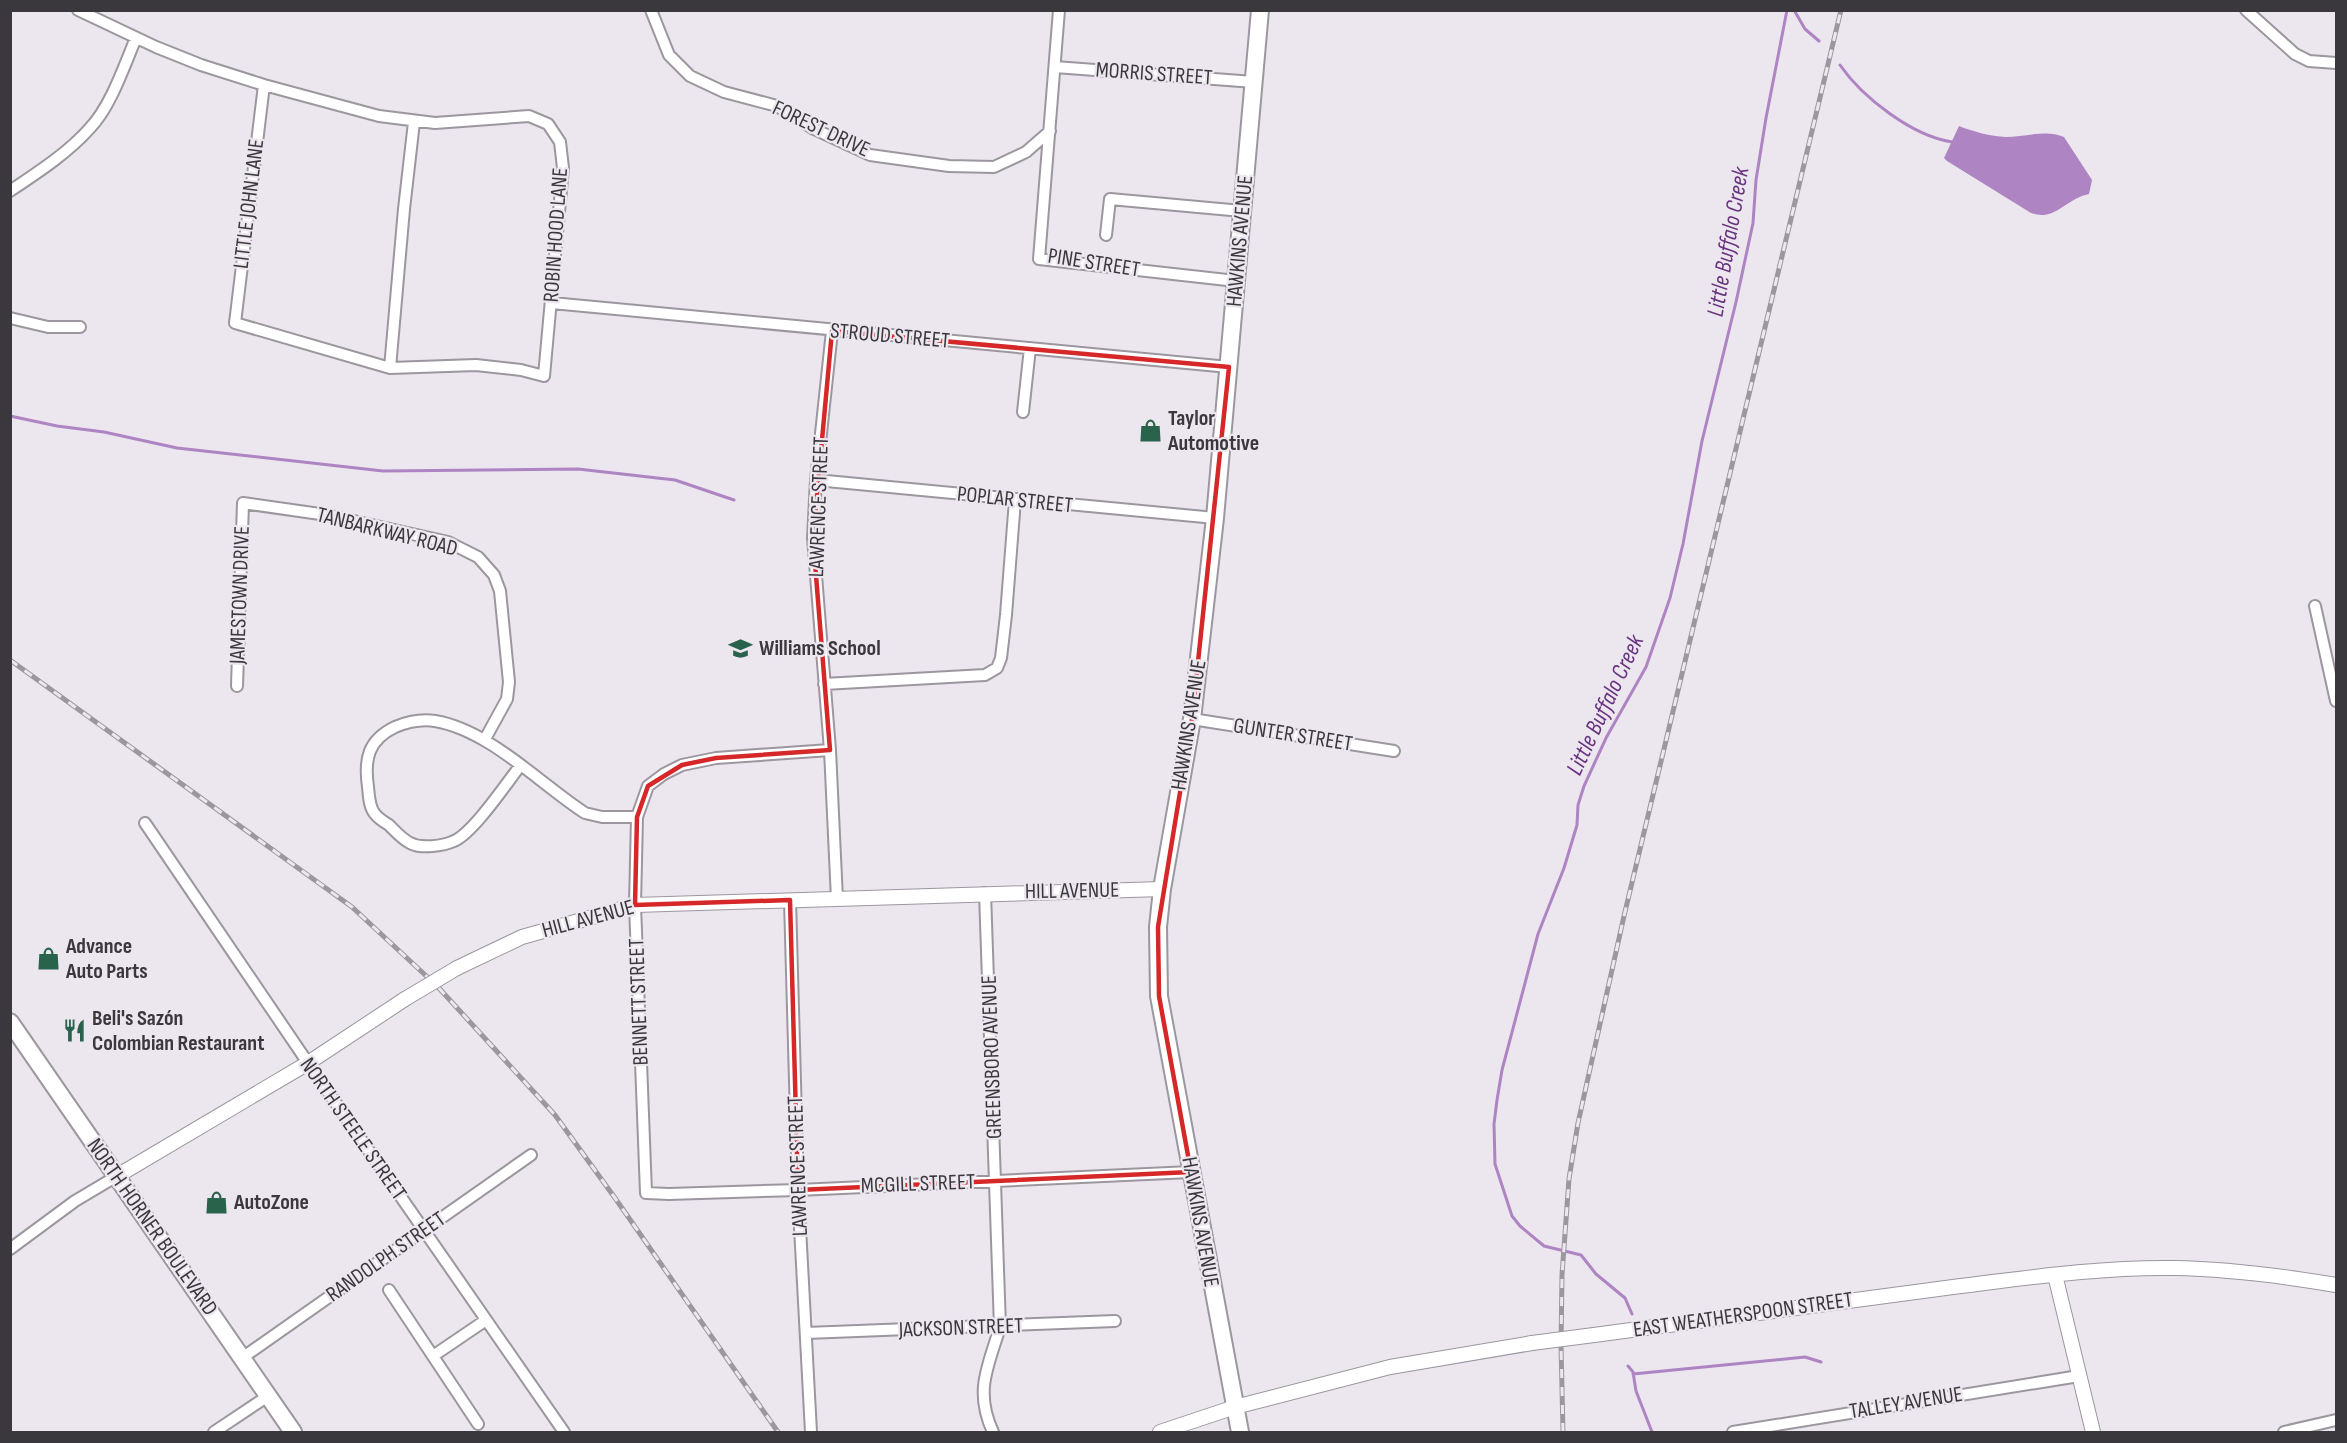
<svg xmlns="http://www.w3.org/2000/svg" width="2347" height="1443" font-family="'Sofia Sans Condensed',sans-serif">
  <rect width="100%" height="100%" fill="#ece6ef"/>
  <!-- water -->
  <path fill="#ae84c2" d="M1959,126C1974,132 1990,136 2006,137C2024,137 2047,129 2064,137L2092,180L2089,194C2065,199 2055,222 2031,213L1947,161L1944,158Z"/>
  <g fill="none" stroke-linecap="round" stroke-linejoin="round">
    <!-- stream -->
    <path stroke="#ae84c2" stroke-width="3" d="M1794,10L1805,29L1819,41
      M1840,65C1862,97 1912,136 1952,142
      M10,416L57,426L104,432L177,448L383,471L578,469L675,480L734,500
      M1632,1314L1625,1298L1596,1274L1581,1255L1544,1246L1520,1226L1512,1216L1495,1164L1494,1124L1497,1100L1502,1070L1538,934L1564,868L1577,825L1578,805L1584,786L1606,738L1646,667L1670,598L1683,544L1702,441L1736,302L1753,223L1756,180L1766,118L1787,10
      M1628,1366L1633,1372L1636,1391L1652,1432
      M1633,1374L1805,1357L1821,1362"/>
    <defs>
      <path id="minor" d="M78,10L156,47L201,65L264,85L379,116L435,123L529,116L548,124L560,142L563,168L544,376L521,370L476,365L390,368L235,323L264,85
        M651,10L669,55L690,76L724,92L777,106L814,129L870,155L949,166L994,167L1026,152L1050,131
        M1059,10L1039,259L1236,281
        M2246,10L2295,54L2309,61L2336,63
        M1055,67L1254,82
        M10,191C37,173 68,153 90,128C111,106 124,66 136,38
        M1106,235L1110,199L1242,211
        M552,303L1229,367
        M10,318L48,327H80
        M832,331L816,480L813,538L830,750L837,899
        M390,368L404,209L414,122
        M1023,412L1030,348
        M816,480L1215,518
        M2315,606L2336,701
        M824,684L985,675L997,668L1001,658L1006,615L1015,500
        M237,686L243,503L327,515L448,542L478,557L494,575L500,591L509,682L507,699L485,739
        M1192,719L1394,751
        M830,750L716,758L682,765L664,774L648,786L637,817L635,905L646,1193L669,1194L798,1190L1191,1172
        M520,766C506,784 473,833 454,841C443,846 421,849 410,843C402,839 395,831 389,825C384,822 378,818 375,814C369,807 369,796 368,787C364,759 368,740 395,727C407,722 421,719 435,721C489,730 539,783 585,813L602,817H637
        M145,823L308,1063L564,1432
        M985,893L1000,1327C988,1367 974,1391 993,1432
        M790,900L798,1190L811,1432
        M10,1249L75,1201L117,1176
        M389,1290L478,1424
        M806,1333L1115,1321
        M433,1356L486,1320
        M242,1358L531,1155
        M214,1432L268,1396
        M1733,1432L2079,1376
        M2284,1432L2336,1420"/>
      <path id="tertiary" d="M457,968L522,937L635,905L1162,889
        M117,1176L308,1063L405,999
        M2055,1275L2093,1432
        M1594,1335C1714,1320 1833,1302 1953,1287C2026,1278 2100,1267 2174,1268C2229,1269 2283,1276 2336,1285
        M1160,1432L1235,1407L1390,1367L1532,1343"/>
      <path id="primary" d="M10,1022L293,1432
        M1240,1432L1159,996L1158,927L1162,889L1192,719L1215,518L1260,10"/>
    </defs>
    <!-- minor casing -->
    <use href="#minor" stroke="#9c969f" stroke-width="14"/>
    <!-- tertiary casing -->
    <use href="#tertiary" stroke="#9c969f" stroke-width="16"/>
    <!-- primary casing -->
    <use href="#primary" stroke="#9c969f" stroke-width="20"/>
    <!-- minor -->
    <use href="#minor" stroke="#fff" stroke-width="10"/>
    <!-- tertiary -->
    <use href="#tertiary" stroke="#fff" stroke-width="14"/>
    <!-- primary -->
    <use href="#primary" stroke="#fff" stroke-width="16"/>
    <defs>
      <path id="rail" d="M10,660L352,907L437,986L555,1115L615,1198L778,1432
        M1563,1432L1561,1345L1562,1275L1569,1179L1578,1123L1624,916L1841,10"/>
    </defs>
    <!-- rail casing -->
    <use href="#rail" stroke="#9b979d" stroke-width="5"/>
    <!-- rail -->
    <use href="#rail" stroke="#ece6ef" stroke-width="3" stroke-dasharray="9" stroke-linecap="butt"/>
    <defs>
      <path id="tertiary-bridge" d="M405,999L457,968
        M1532,1343L1594,1335"/>
    </defs>
    <!-- tertiary-bridge casing -->
    <use href="#tertiary-bridge" stroke="#9c969f" stroke-width="16" stroke-linecap="butt"/>
    <!-- tertiary-bridge -->
    <use href="#tertiary-bridge" stroke="#fff" stroke-width="14"/>
  </g>
  <!-- marked area -->
  <path fill="none" stroke="#d62828" stroke-width="4.5" stroke-linejoin="round" d="M832,331L1229,367L1192,719L1158,927L1159,996L1191,1172L798,1190L790,900L635,905L637,817L648,786L682,765L716,758L830,750L813,538Z"/>
  <!-- icons -->
  <defs>
    <symbol id="shop-bare" viewBox="-9 -9 18 18"><path d="M-5-2.5h2.3a2.7 3.5 0 0 1 5.4 0H5L5.5 6h-11ZM-1.5-2.5h3a1.5 2.3 0 0 0-3 0Z" fill="#2a634c" stroke="#ece6ef" stroke-width="2.5" paint-order="stroke"/></symbol>
    <symbol id="school-bare" viewBox="-9 -9 18 18"><path d="M0-5L7-2L0 1L-7-2ZM-4 1L0 2.5L4 1V4Q0 6-4 4Z" fill="#2a634c" stroke="#ece6ef" stroke-width="2.5" paint-order="stroke"/></symbol>
    <symbol id="restaurant-bare" viewBox="-9 -9 18 18"><path d="M-5-6h1v4h1v-4h1v4h1v-4h1v5L-1.5 .5V6h-2V.5L-5-1ZM5-6V6H3V1.5H1.5Q1.5-4 5-6Z" fill="#2a634c" stroke="#ece6ef" stroke-width="2.5" paint-order="stroke"/></symbol>
  </defs>
  <g fill-rule="evenodd">
    <use href="#shop-bare" x="1134" y="414" width="33" height="33"/>
    <use href="#school-bare" x="724" y="632" width="33" height="33"/>
    <use href="#shop-bare" x="32" y="942" width="33" height="33"/>
    <use href="#restaurant-bare" x="58" y="1014" width="33" height="33"/>
    <use href="#shop-bare" x="200" y="1186" width="33" height="33"/>
  </g>
  <g text-anchor="middle" dominant-baseline="central" stroke-width="4.5" stroke-linejoin="round" paint-order="stroke">
    <!-- street labels -->
    <g font-size="22" fill="#3a383c" stroke="#ece6ef">
      <text transform="translate(1154 74) rotate(4)">MORRIS STREET</text>
      <text transform="translate(821 129) rotate(25)">FOREST DRIVE</text>
      <text transform="translate(249 204) rotate(-83)">LITTLE JOHN LANE</text>
      <text transform="translate(556 235) rotate(-86)">ROBIN HOOD LANE</text>
      <text transform="translate(1240 241) rotate(-85)">HAWKINS AVENUE</text>
      <text transform="translate(1094 263) rotate(9)">PINE STREET</text>
      <text transform="translate(890 336) rotate(5)">STROUD STREET</text>
      <text transform="translate(1015 500) rotate(6)">POPLAR STREET</text>
      <text transform="translate(819 507) rotate(-88)">LAWRENCE STREET</text>
      <text transform="translate(387 532) rotate(14)">TANBARKWAY ROAD</text>
      <text transform="translate(240 595) rotate(-88)">JAMESTOWN DRIVE</text>
      <text transform="translate(1189 725) rotate(-81)">HAWKINS AVENUE</text>
      <text transform="translate(1293 735) rotate(9)">GUNTER STREET</text>
      <text transform="translate(1072 891) rotate(-1)">HILL AVENUE</text>
      <text transform="translate(588 919) rotate(-15)">HILL AVENUE</text>
      <text transform="translate(639 1002) rotate(-92)">BENNETT STREET</text>
      <text transform="translate(992 1057) rotate(-92)">GREENSBORO AVENUE</text>
      <text transform="translate(353 1129) rotate(55)">NORTH STEELE STREET</text>
      <text transform="translate(798 1166) rotate(-92)">LAWRENCE STREET</text>
      <text transform="translate(918 1184) rotate(-2)">MCGILL STREET</text>
      <text transform="translate(1200 1222) rotate(80)">HAWKINS AVENUE</text>
      <text transform="translate(152 1227) rotate(55)">NORTH HORNER BOULEVARD</text>
      <text transform="translate(386 1257) rotate(-35)">RANDOLPH STREET</text>
      <text transform="translate(1743 1315) rotate(-8)">EAST WEATHERSPOON STREET</text>
      <text transform="translate(961 1328) rotate(-2)">JACKSON STREET</text>
      <text transform="translate(1906 1403) rotate(-9)">TALLEY AVENUE</text>
    </g>
    <!-- poi labels -->
    <g font-size="22" font-weight="bold" fill="#3a383c" stroke="#ece6ef" text-anchor="start">
      <text x="1168" y="418">Taylor<tspan x="1168" dy="25">Automotive</tspan></text>
      <text x="759" y="648">Williams School</text>
      <text x="66" y="946">Advance<tspan x="66" dy="25">Auto Parts</tspan></text>
      <text x="92" y="1018">Beli's Sazón<tspan x="92" dy="25">Colombian Restaurant</tspan></text>
      <text x="234" y="1202">AutoZone</text>
    </g>
    <!-- water labels -->
    <g font-size="24" font-style="italic" fill="#68347f" stroke="#ece6ef">
      <text transform="translate(1728 242) rotate(-80)">Little Buffalo Creek</text>
      <text transform="translate(1605 705) rotate(-65)">Little Buffalo Creek</text>
    </g>
  </g>
  <!-- border -->
  <rect width="2347" height="1443" fill="none" stroke="#3a383c" stroke-width="24"/>
</svg>
